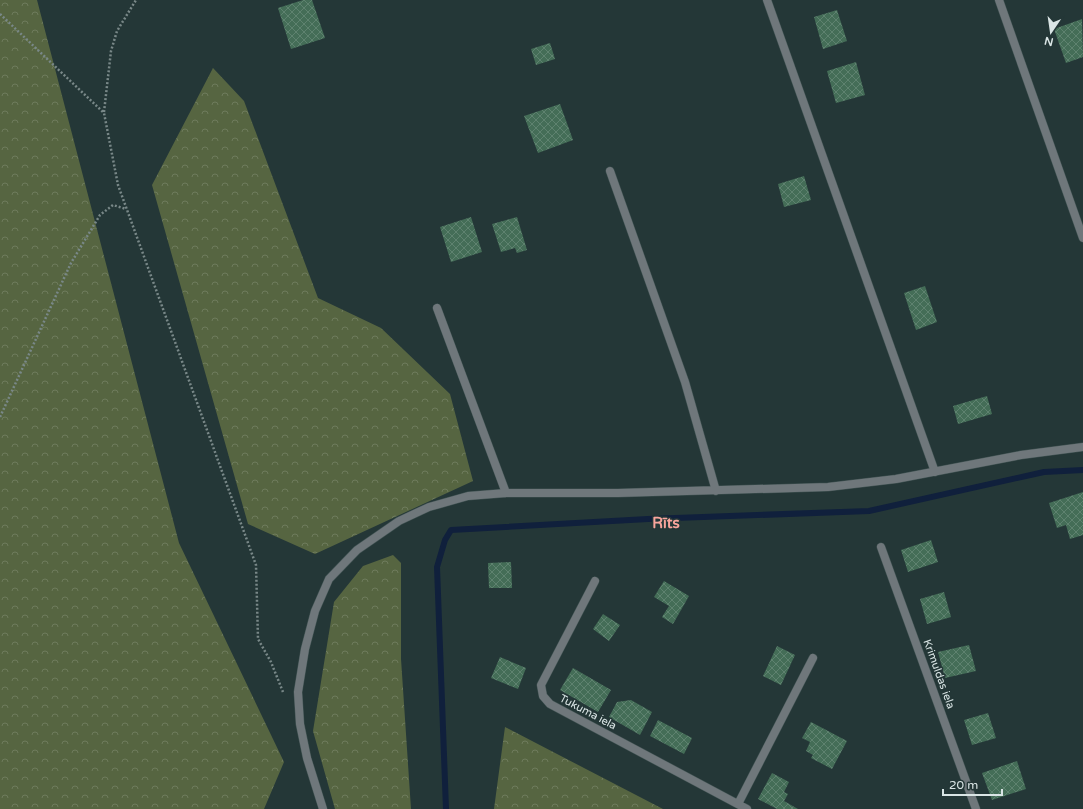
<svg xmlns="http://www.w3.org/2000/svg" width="1083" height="809" font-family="'Varela Round',sans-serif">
  <defs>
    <pattern id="forest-crowns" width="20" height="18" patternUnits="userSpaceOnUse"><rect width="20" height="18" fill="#566541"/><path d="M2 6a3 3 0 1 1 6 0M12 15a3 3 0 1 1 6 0" fill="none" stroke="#6e7b5c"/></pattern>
    <pattern id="building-cross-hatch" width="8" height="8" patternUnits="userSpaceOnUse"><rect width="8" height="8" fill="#446d57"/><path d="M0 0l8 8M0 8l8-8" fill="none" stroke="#5e826f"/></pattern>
  </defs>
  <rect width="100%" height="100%" fill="#243737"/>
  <!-- forest -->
  <path fill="url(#forest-crowns)" d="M0,0H37L179,543L284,762L264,809H0Z
    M213,68L244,101L318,298L381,328L450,394L473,481L315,554L248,524L152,185Z
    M393,555L401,563V659L411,809H335L313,731L334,602L363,566Z
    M505,727L663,809H494Z"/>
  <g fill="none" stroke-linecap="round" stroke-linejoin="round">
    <!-- stream -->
    <path stroke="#10203c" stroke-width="6" d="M446,809L437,567L445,540L451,530L648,519L869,511L1044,472L1083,470"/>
  </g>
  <!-- building -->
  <path fill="url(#building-cross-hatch)" d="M303,0H312L325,38L291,49L278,8Z
    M837,10L847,41L823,49L814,17Z
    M1082,19L1083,57L1066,63L1054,29Z
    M550,43L555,59L536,65L531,49Z
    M856,62L865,95L836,103L827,71Z
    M560,104L573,140L538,153L524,116Z
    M804,176L811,200L784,207L778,184Z
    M471,217L482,252L451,262L440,227Z
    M517,217L527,250L517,253L515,248L501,252L492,224Z
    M925,286L937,322L916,330L904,293Z
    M987,396L992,414L958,424L953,406Z
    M1083,492V535L1070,539L1066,525L1057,528L1049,503Z
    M931,540L938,562L908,572L901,550Z
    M511,562L512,588H489L488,563Z
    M664,581L689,596L673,624L662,617L669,606L654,597Z
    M944,592L951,617L927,624L920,599Z
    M603,614L620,625L609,641L593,629Z
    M969,645L976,671L945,678L938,652Z
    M777,646L795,655L781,685L763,676Z
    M500,657L526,668L518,689L491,678Z
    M573,668L611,690L598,712L560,690Z
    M631,700L652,712L640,735L609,717L617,702Z
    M988,713L996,738L972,745L964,720Z
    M658,720L692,738L684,754L650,736Z
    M811,722L847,741L832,769L811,758L813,755L806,751L810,742L802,738Z
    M1017,761L1026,789L992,800L982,773Z
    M772,773L789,782L784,792L788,794L784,801L798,809H777L758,799Z"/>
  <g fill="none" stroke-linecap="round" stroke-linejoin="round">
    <defs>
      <path id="minor" d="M767,0L935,472
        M999,0L1083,238
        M610,171L685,382L716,491
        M437,308L506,493
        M881,547L976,809
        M595,581L541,685L543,696L550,704L747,809
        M738,804L813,658
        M323,809L307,758L300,724L298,692L305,649L315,611L329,579L357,550L399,521L429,507L468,496L506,493H618L828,487L896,479L1021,455L1083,447"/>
    </defs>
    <!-- minor casing -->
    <use href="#minor" stroke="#415353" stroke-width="9"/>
    <!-- path -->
    <path stroke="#798888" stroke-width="2.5" stroke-dasharray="2 2" stroke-linecap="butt" d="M0,14L104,113L118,185L256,565L258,639L271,662L283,692
      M104,112L111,51L117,31L136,0
      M0,417L71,263L100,215L113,205L126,209"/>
    <!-- minor -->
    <use href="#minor" stroke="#6f777b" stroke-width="8"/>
  </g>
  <g text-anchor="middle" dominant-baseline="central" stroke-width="3" stroke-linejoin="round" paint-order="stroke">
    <!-- street labels -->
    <g font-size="11" fill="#dae5e5" stroke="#243737">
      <text transform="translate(939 674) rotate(70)">Krimuldas iela</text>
      <text transform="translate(588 712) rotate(28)">Tukuma iela</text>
    </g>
    <!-- district labels -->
    <g font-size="15" font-weight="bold" fill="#f8a59c" stroke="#243737">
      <text x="666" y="523">Rīts</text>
    </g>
  </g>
  <!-- north arrow -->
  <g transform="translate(1051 32) rotate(193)" stroke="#243737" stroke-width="3" paint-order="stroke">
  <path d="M0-3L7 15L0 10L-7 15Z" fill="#dae5e5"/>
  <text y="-6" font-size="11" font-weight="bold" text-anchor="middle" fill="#dae5e5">N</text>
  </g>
  <!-- scale -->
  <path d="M943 789v6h59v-6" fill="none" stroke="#dae5e5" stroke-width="2"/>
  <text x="949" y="789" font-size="12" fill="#dae5e5" stroke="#243737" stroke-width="3" paint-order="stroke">20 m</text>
</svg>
